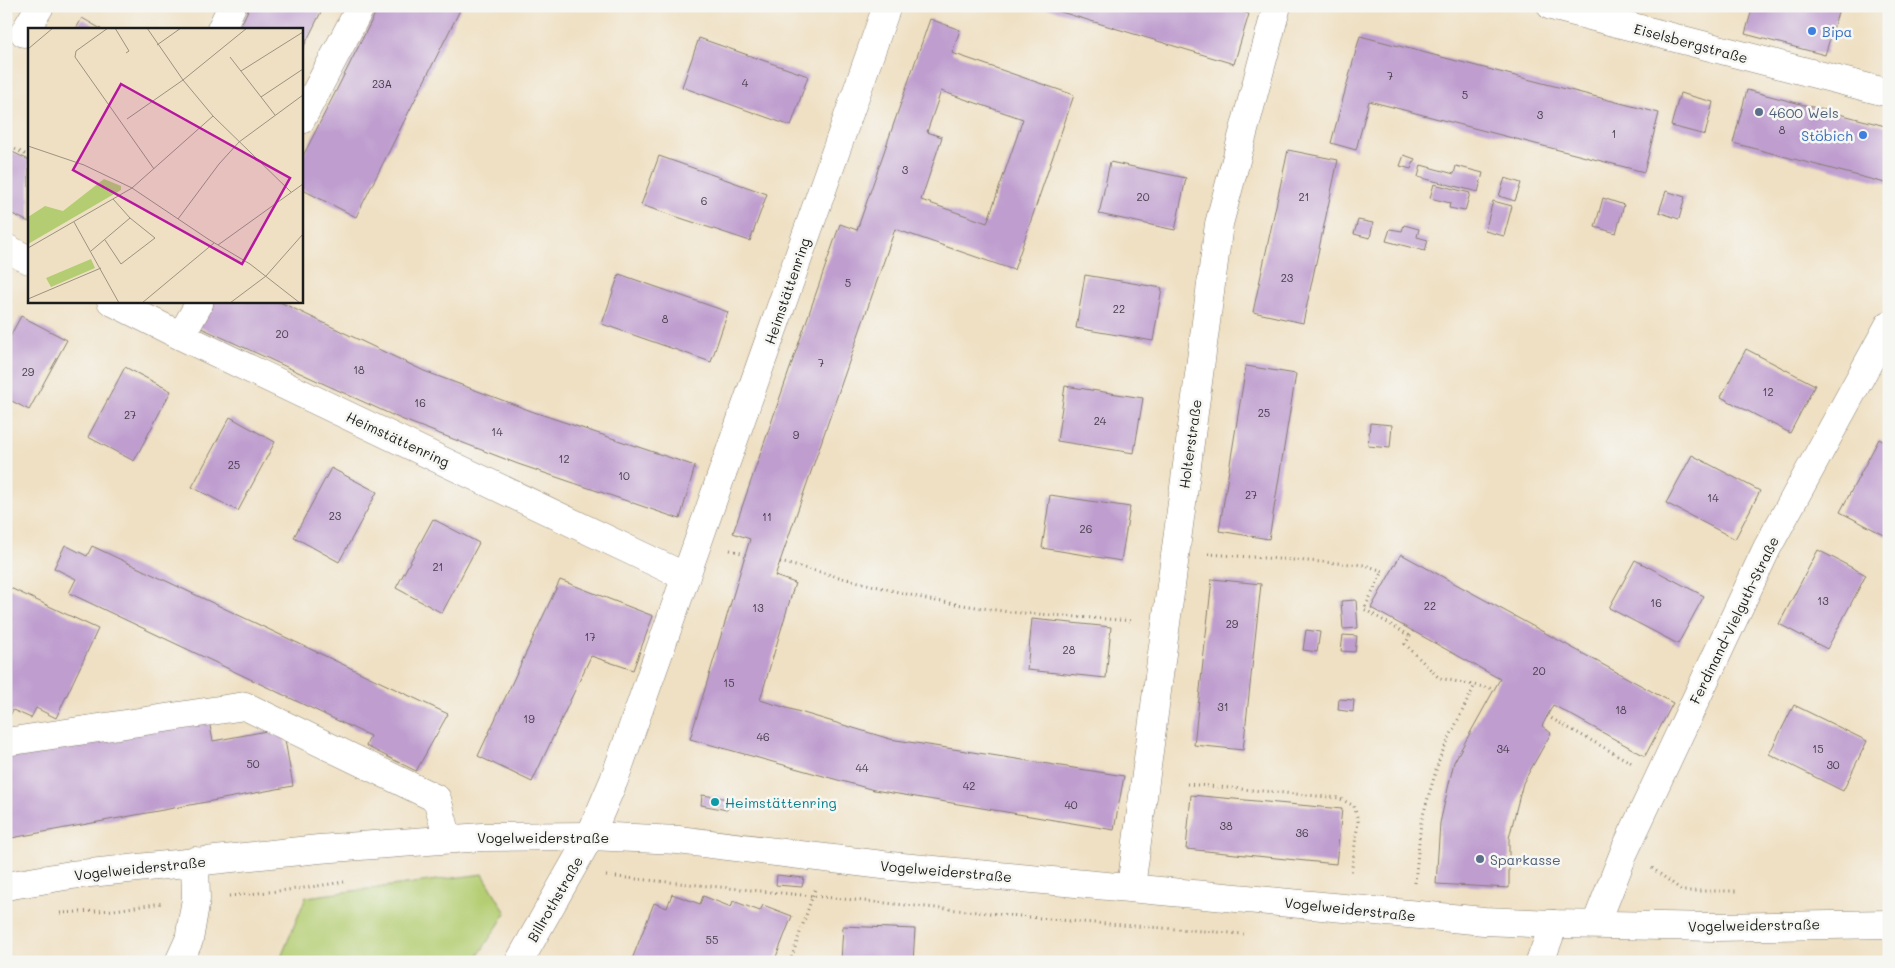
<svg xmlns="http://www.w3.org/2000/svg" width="1895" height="968" font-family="Mali,sans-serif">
  <rect width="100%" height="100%" fill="#f6f6f2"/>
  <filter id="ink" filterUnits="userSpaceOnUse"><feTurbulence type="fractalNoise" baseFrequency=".02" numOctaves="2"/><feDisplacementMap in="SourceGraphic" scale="10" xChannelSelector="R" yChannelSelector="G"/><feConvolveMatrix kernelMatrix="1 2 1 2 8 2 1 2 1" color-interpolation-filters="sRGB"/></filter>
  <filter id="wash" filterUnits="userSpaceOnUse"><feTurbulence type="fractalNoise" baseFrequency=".0096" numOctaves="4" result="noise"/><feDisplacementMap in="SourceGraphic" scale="20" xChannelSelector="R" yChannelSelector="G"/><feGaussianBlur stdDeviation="1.12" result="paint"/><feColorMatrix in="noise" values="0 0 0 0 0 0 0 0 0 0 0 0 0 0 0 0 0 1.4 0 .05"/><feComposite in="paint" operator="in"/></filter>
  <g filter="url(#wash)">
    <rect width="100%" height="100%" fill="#efe0c3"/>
    <!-- green -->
    <path fill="#b4cd72" stroke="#687447" d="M483,874L506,913L474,962H279L306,897Z"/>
    <g id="blocks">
      <!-- building -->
      <path fill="#bf9ecf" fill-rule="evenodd" d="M250,6H324L301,52V29H239Z
        M379,6H462L356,217L301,189V160Z
        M1041,6H1223L1249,14L1234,64Z
        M1753,6H1840L1825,55L1745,34Z
        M82,18L101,29H76Z
        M930,19L960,30L952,53L1074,95L1014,270L895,229L775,576L795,583L760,700L890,739L1124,776L1114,830L874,790L690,739L750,539L733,533L840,224L857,230ZM941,91L1023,119L987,223L921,200L942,137L927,132Z
        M1360,36L1659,113L1644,172L1369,101L1356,150L1331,143Z
        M699,38L808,76L791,126L682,87Z
        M1747,90L1889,127V184L1733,143Z
        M1680,93L1713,102L1705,135L1671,126Z
        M6,149L29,160V222L6,211Z
        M1288,150L1338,160L1303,323L1253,312Z
        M1404,155L1415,159L1411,169L1400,166Z
        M659,156L767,194L750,241L641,205Z
        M1110,162L1186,178L1175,230L1099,214Z
        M1421,165L1454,174L1456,166L1483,173L1478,192L1418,177Z
        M1505,178L1521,183L1515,201L1499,196Z
        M1434,184L1470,193L1465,211L1449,208L1450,203L1430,198Z
        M1666,191L1685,197L1679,219L1659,212Z
        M1603,198L1624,205L1616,233L1595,227Z
        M1493,201L1512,206L1504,236L1485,231Z
        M1358,220L1373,223L1370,238L1354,234Z
        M1404,225L1419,229L1417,237L1428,240L1425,251L1386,241L1390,229L1402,231Z
        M619,274L728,312L711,362L602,324Z
        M1085,275L1162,288L1153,341L1076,328Z
        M195,301H278L424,371L534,412L695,466L680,519L518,464L401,419L197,326Z
        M21,316L67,340L29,410L6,398V344Z
        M1746,349L1815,385L1790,433L1721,397Z
        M1246,366L1296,374L1269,539L1219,531Z
        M125,367L171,391L134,461L88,437Z
        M1065,386L1143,398L1134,453L1057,441Z
        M230,417L275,442L238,511L192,487Z
        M1370,423L1392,425L1390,448L1368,446Z
        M1879,439L1889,444L1888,537L1840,512Z
        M1692,455L1760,491L1735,539L1666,503Z
        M331,468L377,492L339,562L294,537Z
        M1050,495L1130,507L1121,561L1042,548Z
        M433,519L479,543L442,613L396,588Z
        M65,545L87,556L92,546L448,714L416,771L366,746L370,736L69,593L76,579L54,568Z
        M1818,550L1866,575L1827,649L1779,624Z
        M1401,554L1673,703L1645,756L1553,705L1542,726L1551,733L1523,783L1516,810L1509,838V888L1436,884L1440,823L1454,762L1500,679L1371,608Z
        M1635,560L1704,596L1678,644L1609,608Z
        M1212,579L1261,584L1243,750L1194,745Z
        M560,580L653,616L633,670L591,656L532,782L478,756Z
        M6,586L98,629L56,718L36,708L31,718L13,710L6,723Z
        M1356,600L1358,628L1343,629L1341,601Z
        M1032,619L1111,627L1106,678L1027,670Z
        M1306,630L1320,632L1317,652L1303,650Z
        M1343,635L1357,636L1355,652L1341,651Z
        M1339,699L1354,700L1353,712L1338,710Z
        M1794,705L1867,741L1843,791L1769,754Z
        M208,716L213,741L283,728L293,786L6,839V754Z
        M702,795L729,799L727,810L701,805Z
        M1191,795L1342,809L1336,864L1186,849Z
        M777,875L804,878L802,887L776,885Z
        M672,894L700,904L703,896L731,907L733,901L760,911L763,905L792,916L774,962H631L654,903L667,908Z
        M843,926L915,929L913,962H841Z
        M982,959L1004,960V962H982Z"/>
    </g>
  </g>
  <g filter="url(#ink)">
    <use href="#blocks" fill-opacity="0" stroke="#867e70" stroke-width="1"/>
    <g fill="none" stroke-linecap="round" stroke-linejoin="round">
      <defs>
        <path id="minor" d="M1551,6L1889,93
          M221,29L232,6
          M24,33L40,6
          M301,120L361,6
          M6,248L29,260
          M111,301L181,336L686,577
          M181,336L199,304
          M6,742L245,706L437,799L448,839
          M1131,887L1219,224L1277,6
          M1596,924L1625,850L1767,548L1889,325
          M179,962L189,940L196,899L195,861
          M519,962L590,836L614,780L887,6
          M1540,962L1554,924"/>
        <path id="major" d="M6,886L71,875L319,849L482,837L590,836L678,840L891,866L1484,921L1554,924L1716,927L1889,924"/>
      </defs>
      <!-- minor casing -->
      <use href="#minor" stroke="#867e70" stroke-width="29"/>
      <!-- major casing -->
      <use href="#major" stroke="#867e70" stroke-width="29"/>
      <!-- path -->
      <path stroke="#867e70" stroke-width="3" stroke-dasharray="1 4" stroke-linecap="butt" d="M6,145L29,156
        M730,550L745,554
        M1208,554L1365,565L1383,571L1364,609L1410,636
        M780,562L930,600L1009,612L1134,621
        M1413,631L1405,644L1439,678L1494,689
        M1547,716L1632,763
        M1187,784L1339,798L1354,806L1358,821L1351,875
        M1652,868L1683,891H1736
        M606,876L1081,922L1244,934
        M1415,883L1421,822L1440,757L1475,685
        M229,896L297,889L344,882
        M60,913L114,910L163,903
        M790,962L815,889"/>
      <!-- minor -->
      <use href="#minor" stroke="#fff" stroke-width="28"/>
      <!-- major -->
      <use href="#major" stroke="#fff" stroke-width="28"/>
    </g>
  </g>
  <!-- markers -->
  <g fill="#3f7fe0" stroke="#f6f6f2" stroke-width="2">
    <circle cx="1812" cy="31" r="5"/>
    <circle cx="1863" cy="135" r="5"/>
  </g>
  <g fill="#5c6f8a" stroke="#f6f6f2" stroke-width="2">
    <circle cx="1759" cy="112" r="5"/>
    <circle cx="1480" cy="859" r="5"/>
  </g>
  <circle fill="#0f9aa8" stroke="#f6f6f2" stroke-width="2" cx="715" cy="802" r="5"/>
  <g text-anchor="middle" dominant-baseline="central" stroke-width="5" stroke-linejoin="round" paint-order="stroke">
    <!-- number labels -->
    <g font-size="11" fill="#453c49">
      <text x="1390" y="75">7</text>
      <text x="745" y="82">4</text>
      <text x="382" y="83">23A</text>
      <text x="1465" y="94">5</text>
      <text x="1540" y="114">3</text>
      <text x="1782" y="129">8</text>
      <text x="1614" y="133">1</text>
      <text x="905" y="169">3</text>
      <text x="1143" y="196">20</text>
      <text x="1304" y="196">21</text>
      <text x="704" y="200">6</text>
      <text x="1287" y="277">23</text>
      <text x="848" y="282">5</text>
      <text x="1119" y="308">22</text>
      <text x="665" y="318">8</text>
      <text x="282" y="333">20</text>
      <text x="821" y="362">7</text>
      <text x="359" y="369">18</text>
      <text x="28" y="371">29</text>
      <text x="1768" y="391">12</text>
      <text x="420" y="402">16</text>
      <text x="1264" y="412">25</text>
      <text x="130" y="414">27</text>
      <text x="1100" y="420">24</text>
      <text x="497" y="431">14</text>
      <text x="796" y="434">9</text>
      <text x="564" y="458">12</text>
      <text x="234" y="464">25</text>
      <text x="624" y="475">10</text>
      <text x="1251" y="494">27</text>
      <text x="1713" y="497">14</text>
      <text x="335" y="515">23</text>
      <text x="767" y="516">11</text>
      <text x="1086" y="528">26</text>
      <text x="438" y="566">21</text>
      <text x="1823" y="600">13</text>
      <text x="1656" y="602">16</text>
      <text x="1430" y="605">22</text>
      <text x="758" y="607">13</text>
      <text x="1232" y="623">29</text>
      <text x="590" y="636">17</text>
      <text x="1069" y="649">28</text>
      <text x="1539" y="670">20</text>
      <text x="729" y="682">15</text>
      <text x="1223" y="706">31</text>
      <text x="1621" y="709">18</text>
      <text x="529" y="718">19</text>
      <text x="763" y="736">46</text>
      <text x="1503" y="748">34</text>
      <text x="1818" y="748">15</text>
      <text x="253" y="763">50</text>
      <text x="1833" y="764">30</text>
      <text x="862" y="767">44</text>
      <text x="969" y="785">42</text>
      <text x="1071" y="804">40</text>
      <text x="1226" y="825">38</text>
      <text x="1302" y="832">36</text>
      <text x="712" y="939">55</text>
    </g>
    <!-- shop labels -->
    <g font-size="14" fill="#366cbe" stroke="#f6f6f2" text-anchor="start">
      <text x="1822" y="31">Bipa</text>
      <text x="1853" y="135" text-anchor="end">Stöbich</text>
    </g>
    <!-- street labels -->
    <g font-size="14" fill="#1c1c1c" stroke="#f6f6f2">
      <text transform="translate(1691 43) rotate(15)">Eiselsbergstraße</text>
      <text transform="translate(787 291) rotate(-71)">Heimstättenring</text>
      <text transform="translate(398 439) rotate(25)">Heimstättenring</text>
      <text transform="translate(1190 444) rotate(-82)">Holterstraße</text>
      <text transform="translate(1734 620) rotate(-64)">Ferdinand-Vielguth-Straße</text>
      <text x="543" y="837">Vogelweiderstraße</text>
      <text transform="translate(140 868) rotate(-6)">Vogelweiderstraße</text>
      <text transform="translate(946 871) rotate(5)">Vogelweiderstraße</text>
      <text transform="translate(555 899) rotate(-60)">Billrothstraße</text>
      <text transform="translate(1350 909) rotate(6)">Vogelweiderstraße</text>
      <text transform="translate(1754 925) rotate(-1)">Vogelweiderstraße</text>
    </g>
    <!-- service labels -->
    <g font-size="14" fill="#4e5e75" stroke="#f6f6f2" text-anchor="start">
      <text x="1769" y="112">4600 Wels</text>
      <text x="1490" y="859">Sparkasse</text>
    </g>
    <!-- culture labels -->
    <g font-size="14" fill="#0d838f" stroke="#f6f6f2" text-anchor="start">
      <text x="725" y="802">Heimstättenring</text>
    </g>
  </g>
  <!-- overview -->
  <g transform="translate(28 28)">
    <rect width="275" height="275" fill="#efe0c3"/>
    <path d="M76,151L93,158V162L0,216V189L17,178L35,183ZM63,231L67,240L23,259L18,250Z" fill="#b4cd72"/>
    <path fill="none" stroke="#9b9280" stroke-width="1" d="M80,0L48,23L47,29L126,141M87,0L101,23L98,25M119,0L155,52L185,88L263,164M129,17L153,0M0,21L25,0M202,29L247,87M213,43L275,4M233,69L275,41M99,91L155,52L219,0M0,118L56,137L104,160L180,211L222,236L272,275M150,191L191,136L211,114L275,67M46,194L91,275M77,212L93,236L127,210L102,190M190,217L275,156M0,220L104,160L185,88M63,223L102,190L85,171M0,271L73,240M114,275L186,215M202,275L238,248L275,206"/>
    <path fill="#b5179e" fill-opacity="0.15" stroke="#b5179e" stroke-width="2.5" d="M93,56L262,150L214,236L45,142Z"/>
    <rect width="275" height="275" fill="none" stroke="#1c1c1c" stroke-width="2.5"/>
  </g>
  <!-- margin -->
  <rect width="1895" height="968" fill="none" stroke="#f6f6f2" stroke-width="25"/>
</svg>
